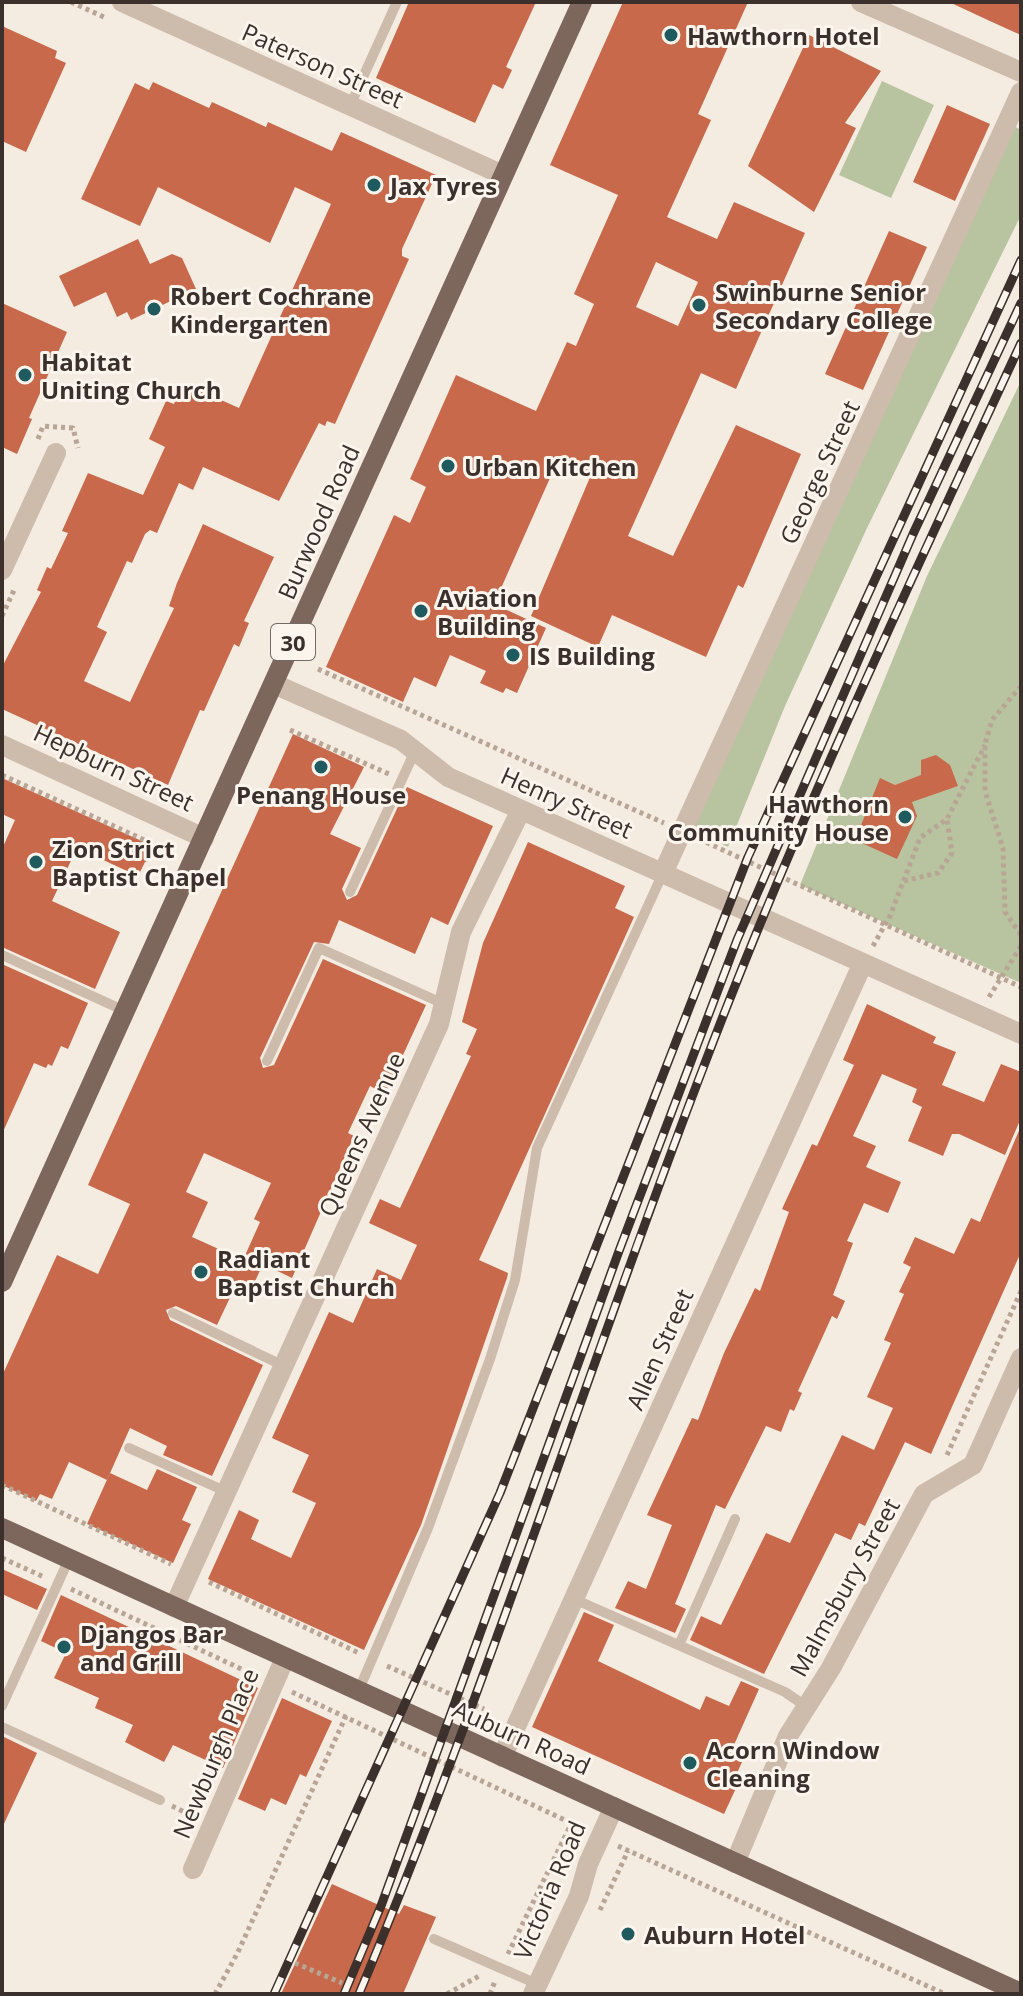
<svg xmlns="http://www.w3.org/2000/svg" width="1023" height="1996" font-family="'Open Sans',sans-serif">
  <rect width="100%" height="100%" fill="#f4ebe1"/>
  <!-- green -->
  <path fill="#b8c4a0" d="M882,81L934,105L891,198L839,175Z
    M1014,126L1021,130V215L867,528L785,706L728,847L690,828Z
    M1021,381V983L800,885L927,576Z"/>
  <!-- building -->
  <path fill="#c8694b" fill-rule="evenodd" d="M409,2H536L506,67L512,70L503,89L493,84L475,123L376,78Z
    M623,2H748L698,114L711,120L667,217L717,239L734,202L805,233L736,389L701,373L628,536L673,556L736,425L801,454L743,588L738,585L706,657L612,615L598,647L531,616L591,475L558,460L494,604L546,628L517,693L506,688L503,693L480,683L486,671L450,655L436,687L414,677L403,702L326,667L394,515L410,523L426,487L410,479L456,375L536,411L567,342L576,346L594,304L574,294L618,195L550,165ZM656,262L698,282L678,326L636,307Z
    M949,2H1021V35L992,22Z
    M2,26L57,51L55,58L66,63L26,152L2,141Z
    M809,35L881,71L845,123L856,128L814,212L748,166Z
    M153,82L209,108L212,102L266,127L268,122L332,151L341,132L436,175L402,249V256L409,259L335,424L327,421L325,426L319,423L279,501L203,467L193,490L179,483L157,533L150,530L145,534L132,563L127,561L97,627L107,632L84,681L130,702L174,608L169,606L177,583L203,524L274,557L244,621L249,623L239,647L234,644L204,711L200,710L168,785L2,709V667L41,592L37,590L47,567L51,569L68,533L62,531L88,473L143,495L165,447L149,439L166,401L174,404L177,396L186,400L192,387L239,408L331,204L295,187L270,243L158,187L140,226L81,199L135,83L149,90Z
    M947,105L990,124L955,201L913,182Z
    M889,231L927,247L863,390L825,374Z
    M138,239L150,264L172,254L182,258L196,289L131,320L127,312L117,317L106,292L74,307L59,276Z
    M2,303L67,332L29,418L32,419L17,454L2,447Z
    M293,734L364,767L330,834L361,848L342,889L347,900L357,895L407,787L493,826L448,925L431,917L415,954L339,920L329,944L314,942L260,1058L263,1068L274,1065L323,959L426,1005L385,1094L370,1086L348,1133L354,1136L292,1278L263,1264L250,1292L236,1285L217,1325L176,1306L166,1310L170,1320L263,1365L212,1476L163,1455L167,1446L130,1428L107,1480L69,1462L52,1499L40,1494L36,1501L2,1485V1376L57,1255L98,1274L130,1204L88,1185ZM204,1153L271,1183L254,1219L260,1222L243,1260L192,1237L208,1202L186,1192Z
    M936,755L950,765L958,786L912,802L917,816L897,859L855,840L880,778L895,785L921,775V760Z
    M2,778L144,842L151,859L145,862L138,876L77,848L52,901L120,932L95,989L2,947V849L15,820L2,814Z
    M528,842L625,886L615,908L634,917L479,1260L508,1273L507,1278L421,1525L364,1650L208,1579L239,1510L259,1520L251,1539L291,1558L316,1503L292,1492L309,1455L272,1438L329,1312L353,1323L377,1269L401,1280L417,1245L369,1223L380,1199L400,1208L471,1056L466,1054L477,1029L462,1022L483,943Z
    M2,964L88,1003L68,1049L61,1046L52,1066L48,1064L46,1068L34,1063L2,1134Z
    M867,1004L936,1037L933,1043L956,1052L942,1085L984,1102L1001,1064L1021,1072V1118L1005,1155L959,1134H952L943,1156L908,1141L922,1107L912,1102L917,1089L882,1074L853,1136L876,1146L866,1167L901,1182L888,1213L864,1203L847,1241L853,1243L833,1295L845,1301L837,1319L832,1316L798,1391L802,1393L794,1411L790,1409L781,1432L766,1426L725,1509L716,1505L675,1604L686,1609L675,1633L615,1608L628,1581L646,1589L672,1525L647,1515L692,1418L698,1420L724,1353L755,1288L760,1291L789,1212L782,1209L812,1144L817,1146L854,1065L843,1060Z
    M1021,1126V1252L931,1454L905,1442L865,1526L859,1523L851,1540L835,1533L764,1674L690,1640L701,1616L721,1625L766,1533L790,1543L842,1435L874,1450L893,1408L867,1397L891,1343L884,1340L904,1294L899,1292L911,1267L903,1263L915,1237L954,1254L971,1218L980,1222Z
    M157,1469L197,1487L182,1520L191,1524L173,1563L87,1524L110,1473L147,1490Z
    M2,1569L47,1589L37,1610L2,1594Z
    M61,1595L258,1688L223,1768L173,1745L164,1762L125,1742L133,1725L95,1708L99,1698L54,1678L66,1653L41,1641Z
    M584,1612L614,1625L598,1661L700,1710L706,1696L729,1706L741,1681L759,1689L729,1756L742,1762L732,1784L737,1786L724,1814L532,1727Z
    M282,1698L332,1721L306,1777L300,1774L286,1805L271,1798L265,1811L238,1799Z
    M2,1736L37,1753L2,1828Z
    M332,1884L399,1914L404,1905L436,1917L403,1994H281Z"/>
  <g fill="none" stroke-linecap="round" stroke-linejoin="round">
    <!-- path -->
    <path stroke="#b9a596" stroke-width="5" stroke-dasharray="4 4" stroke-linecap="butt" d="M71,2L106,18
      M38,439L43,426L73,428L78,448
      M2,616L15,588
      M318,669L664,823
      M1021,686L992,720L985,744V791L1003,848L1005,912L1021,935
      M290,730L389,774
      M2,775L164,849
      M172,798L187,797
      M699,839L1021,987
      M904,881L938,873L952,853L947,819
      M873,946L890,916L920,838L947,819L985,745
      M989,997L1021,946
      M947,1455L1021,1291
      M2,1485L171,1564
      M2,1558L44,1577
      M209,1582L359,1653
      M71,1589L254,1675
      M387,1666L484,1709
      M292,1692L584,1829
      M172,1806L195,1817
      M618,1846L945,1994
      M600,1910L628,1851
      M508,1954L572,1822
      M295,1963L342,1983
      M215,1994L238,1952L346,1716
      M447,1994L479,1976
      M490,1994L495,1981"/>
    <!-- service -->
    <path stroke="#cdbbac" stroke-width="10" d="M350,106L397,2
      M350,892L415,751
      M2,955L125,1011
      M267,1061L319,948L444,1004
      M173,1313L284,1366
      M129,1448L227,1492
      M574,1599L785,1692L807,1707
      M679,1645L735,1519
      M358,1692L428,1528L490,1359L515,1280L537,1148L663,873
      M2,1706L69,1559
      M2,1727L160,1800
      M434,1939L537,1984"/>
    <!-- minor -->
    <path stroke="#cdbbac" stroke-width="20" d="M122,2L503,175
      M2,570L56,453
      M274,684L401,740L448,777L1021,1034
      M2,745L204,838
      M663,873L1021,92
      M174,1607L439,1024L461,932L521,810
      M502,1757L863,963
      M735,1863L788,1736L831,1668L924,1494L973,1465L1021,1358
      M193,1869L285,1658"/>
    <!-- tertiary -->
    <path stroke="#cdbbac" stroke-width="20" d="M861,2L1021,72
      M533,1994L579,1896L588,1864L614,1807"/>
    <!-- primary -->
    <path stroke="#7d675c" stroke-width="20" d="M2,1282L582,2
      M2,1528L1021,1993"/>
    <defs>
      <path id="rail" d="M274,1994L500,1493L748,857L1021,260
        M344,1994L381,1906L619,1251L737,940L913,534L1021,303
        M359,1994C487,1689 586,1372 705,1063C798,818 911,581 1021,343"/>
    </defs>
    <!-- rail casing -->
    <use href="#rail" stroke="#3b302b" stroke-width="9"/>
    <!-- rail -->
    <use href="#rail" stroke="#fbf5ee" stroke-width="6" stroke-dasharray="18" stroke-linecap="butt"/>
  </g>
  <!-- markers -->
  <g fill="#1f5a5e" stroke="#fbf5ee" stroke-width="3">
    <circle cx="671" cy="35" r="8"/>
    <circle cx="374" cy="185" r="8"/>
    <circle cx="699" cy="305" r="8"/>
    <circle cx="154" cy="309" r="8"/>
    <circle cx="25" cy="375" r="8"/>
    <circle cx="448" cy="466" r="8"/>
    <circle cx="421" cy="611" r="8"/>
    <circle cx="513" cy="655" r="8"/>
    <circle cx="321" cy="767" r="8"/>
    <circle cx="905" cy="817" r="8"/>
    <circle cx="36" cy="862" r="8"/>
    <circle cx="201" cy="1272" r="8"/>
    <circle cx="64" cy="1647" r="8"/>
    <circle cx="690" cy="1763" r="8"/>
    <circle cx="628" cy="1934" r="8"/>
  </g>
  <g text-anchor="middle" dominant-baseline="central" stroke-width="6" stroke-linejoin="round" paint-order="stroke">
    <!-- shield labels -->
    <rect fill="#fbf5ee" stroke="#756b66" stroke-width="2" x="271" y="624" width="44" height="36" rx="6"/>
    <g font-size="22" font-weight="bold" fill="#3b302b">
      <text x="293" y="642">30</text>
    </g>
    <!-- poi labels -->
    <g font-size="24" font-weight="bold" fill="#3b302b" stroke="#fbf5ee" text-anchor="start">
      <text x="687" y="35">Hawthorn Hotel</text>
      <text x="390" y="185">Jax Tyres</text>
      <text x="715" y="291">Swinburne Senior<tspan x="715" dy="28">Secondary College</tspan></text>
      <text x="170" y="295">Robert Cochrane<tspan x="170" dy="28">Kindergarten</tspan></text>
      <text x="41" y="361">Habitat<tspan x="41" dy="28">Uniting Church</tspan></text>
      <text x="464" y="466">Urban Kitchen</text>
      <text x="437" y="597">Aviation<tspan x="437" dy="28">Building</tspan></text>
      <text x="529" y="655">IS Building</text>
      <text x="321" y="794" text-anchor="middle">Penang House</text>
      <text x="889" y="803" text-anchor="end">Hawthorn<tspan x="889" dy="28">Community House</tspan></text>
      <text x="52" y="848">Zion Strict<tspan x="52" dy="28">Baptist Chapel</tspan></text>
      <text x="217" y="1258">Radiant<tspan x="217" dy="28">Baptist Church</tspan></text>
      <text x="80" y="1633">Djangos Bar<tspan x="80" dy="28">and Grill</tspan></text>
      <text x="706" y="1749">Acorn Window<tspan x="706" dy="28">Cleaning</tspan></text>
      <text x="644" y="1934">Auburn Hotel</text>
    </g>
    <!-- street labels -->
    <g font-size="24" fill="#3b302b" stroke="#fbf5ee">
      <text transform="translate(323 65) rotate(24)">Paterson Street</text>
      <text transform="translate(819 472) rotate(-65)">George Street</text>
      <text transform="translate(318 522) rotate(-66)">Burwood Road</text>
      <text transform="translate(114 767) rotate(25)">Hepburn Street</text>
      <text transform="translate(567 802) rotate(24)">Henry Street</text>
      <text transform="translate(361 1134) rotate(-66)">Queens Avenue</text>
      <text transform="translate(659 1349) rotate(-66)">Allen Street</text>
      <text transform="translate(844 1587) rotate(-61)">Malmsbury Street</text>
      <text transform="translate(522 1737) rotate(24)">Auburn Road</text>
      <text transform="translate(215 1753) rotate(-67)">Newburgh Place</text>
      <text transform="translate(549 1890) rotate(-67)">Victoria Road</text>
    </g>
  </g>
  <!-- border -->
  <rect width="1023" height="1996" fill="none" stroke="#3b302b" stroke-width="8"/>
</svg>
